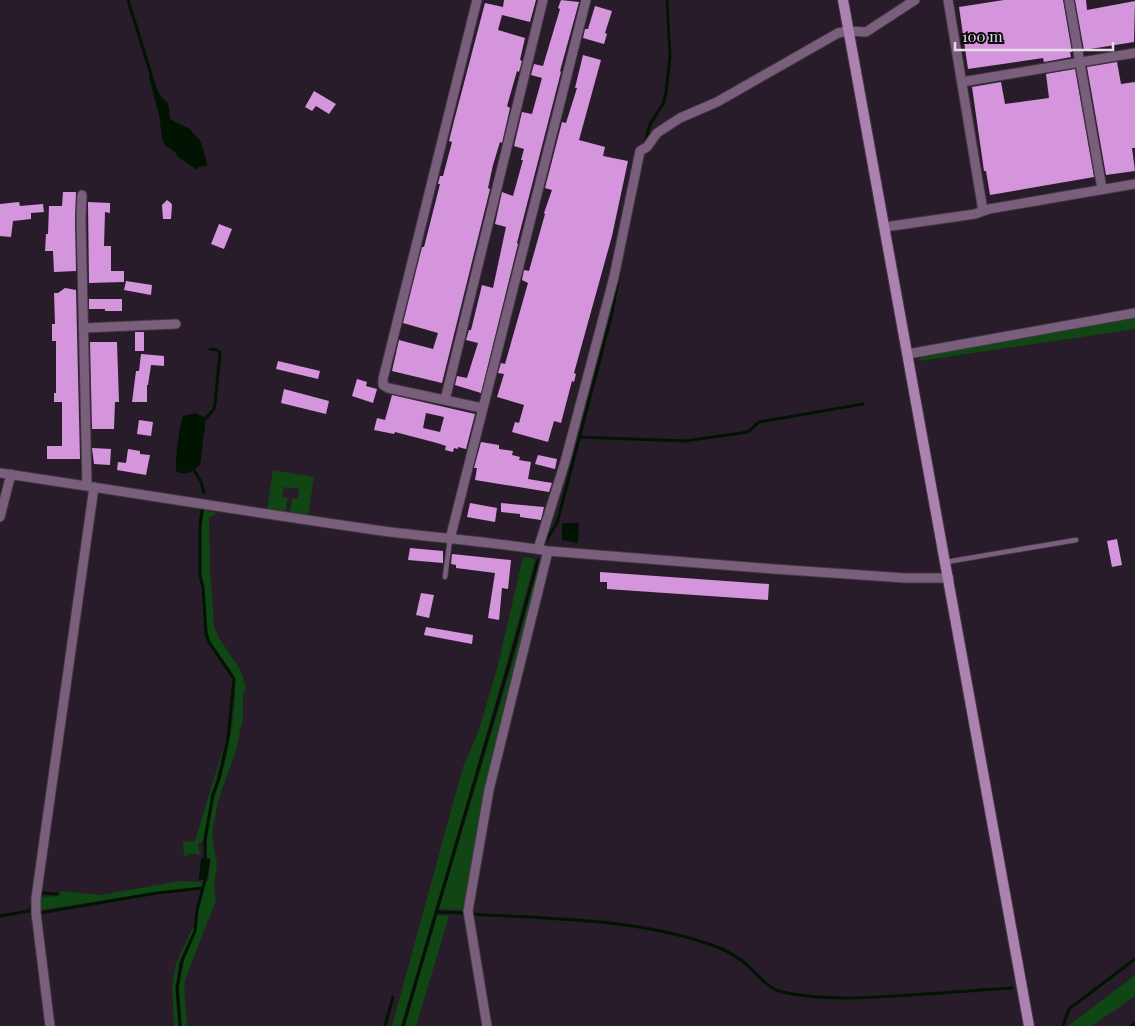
<svg xmlns="http://www.w3.org/2000/svg" width="1135" height="1026" font-family="'Playfair Display',serif">
  <rect width="100%" height="100%" fill="#291c2a"/>
  <!-- green -->
  <path fill="#104514" d="M1135,317V329L919,361L920,358L926,355Z
    M273,470L314,477L308,516L290,513L292,499H298L299,489L284,487L282,497L288,498L285,512L267,510Z
    M204,510L218,513L209,517L210,569L214,626L219,638L241,671L246,688L243,694V718L236,750L218,801L212,835L217,864L214,886L216,900L185,980C183,995 187,1011 187,1026H182L179,988L183,961L196,931L199,909L206,881H208L211,859L207,858C205,830 212,805 220,779C229,752 236,710 235,681C234,668 214,653 209,639C205,628 206,614 205,601C204,593 202,584 201,575C199,554 200,531 204,510Z
    M523,557L535,559C494,715 446,870 401,1026H392L463,767L479,730L498,665Z
    M539,560L542,561L464,910L439,909L440,905L513,661Z
    M226,739C218,773 209,807 203,841L198,844L200,855L191,853L184,857L183,842L195,841Z
    M180,881L203,882L201,887L157,892L40,910V897L59,896L61,891L100,895Z
    M437,915L449,916L416,1026H405Z
    M193,927L194,930L179,962L176,987L179,1026H174L172,986L176,963Z
    M1135,975V996L1092,1026H1068Z"/>
  <!-- water -->
  <path fill="#011402" d="M151,70C155,82 157,96 168,103L170,118L173,121L190,129L201,142L207,163V166L199,167L197,170L177,156L176,153L165,145L162,138L159,115L149,77V73Z
    M196,413L206,418L200,465C192,471 187,477 176,471C175,459 179,428 183,416Z
    M562,523H579L578,543L562,540Z
    M201,858L210,859L207,880H199Z"/>
  <g fill="none" stroke-linecap="round" stroke-linejoin="round">
    <!-- stream -->
    <path stroke="#011402" stroke-width="3" d="M128,0L150,71
      M645,144L650,124L663,104L666,93L670,56L667,0
      M206,418L214,409L215,404L220,353L217,350L210,349
      M580,437L685,441L748,432L759,422L863,404
      M194,470L201,482L204,493
      M202,510L200,525V576L203,587L206,633L209,642L234,679L228,738L219,779L213,794L205,840V858
      M544,544L557,523L612,313L619,274
      M39,896L42,893L57,894
      M29,911L34,914L157,893L203,888
      M436,912L465,913
      M471,914C552,919 639,918 717,947C725,950 734,955 741,960C754,969 765,988 782,992C824,1001 867,998 910,995C944,993 978,990 1012,988
      M0,916L29,911L34,900
      M180,1026L177,988L182,961L195,931L197,910L205,880
      M385,1026L393,997
      M403,1026L510,661L538,560
      M1063,1026L1069,1009L1135,959
      M1131,1026L1135,1023"/>
  </g>
  <!-- building -->
  <path fill="#d595dc" fill-rule="evenodd" d="M504,0H536L530,22L502,15L498,30L525,38L520,60L522,61L519,72L517,71L507,106L510,108L502,143L500,142L493,165L488,188L490,189L442,383L392,371L399,340L433,349L438,333L403,323L422,247H424L440,184H438L440,176H443L452,142L449,141L454,121L485,3L503,7Z
    M561,0L579,2L560,71L561,72L517,243L518,244L481,393L455,385L457,376L467,378L478,343L466,340L469,330H471L482,285L493,288L506,227L495,224L502,192L513,196L523,160H521L524,149L514,146L522,112L532,114L542,78L531,75L534,64L543,66L560,9L558,8Z
    M1004,0H1063L1072,52H1070L1071,57L1044,62L1043,58L968,69L959,7Z
    M1075,0H1086L1087,10L1135,1L1134,42L1084,50Z
    M595,6L612,11L605,33L607,34L604,44L583,38L585,29H588Z
    M583,55L601,60L579,140L605,147L603,156L628,161L612,236L574,373L576,374L574,382L572,381L561,423L554,421L548,442L512,432L515,422L519,423L524,405L497,397L504,374L498,373L501,363L505,364L528,283L522,280L524,270L529,271L545,214L544,213L552,190L545,188L562,122L566,123L577,88H575Z
    M1117,62L1121,84L1135,82V148H1132L1135,171L1106,175L1087,67Z
    M1075,69L1094,177L990,195L986,171H984L972,87L1001,82L1005,104L1049,98L1046,74Z
    M314,91L336,104L329,114L316,106L312,111L305,107Z
    M63,192H76L75,219L76,271L54,272L53,251H45L46,234H48L49,206H62Z
    M167,200L171,203L172,205L171,219H163L162,205Z
    M19,202L20,206L43,204L44,212L31,213V219L13,221L11,237L0,236V204Z
    M88,202L110,203V213L105,212L104,246H111V271H124V282L89,283Z
    M219,224L232,229L224,249L211,244Z
    M126,281L152,285L151,295L124,290Z
    M65,288L76,290L80,459H47V446H62V402H54V393H56V341H52V324H55L54,293H58Z
    M89,299H122V311H105V309H89Z
    M135,332H144V351H135Z
    M90,342H117L119,402H115L114,429H92Z
    M141,354L164,356V366L151,365L148,385H147V402H132L136,371H139Z
    M278,361L320,371L318,379L276,369Z
    M357,379L367,382L366,386L377,389L373,403L352,396Z
    M284,389L329,401L326,414L281,403Z
    M392,395L475,414L466,449L458,447V449L454,448L453,452L445,450L446,446L437,443L395,432L394,434L374,430L377,418L385,420ZM426,413L444,417L440,432L423,428Z
    M139,420L153,422L151,436L137,434Z
    M481,442L499,445V449L513,451L512,455L520,457L519,460L531,462L528,479L552,483L549,492L475,480L477,468H474Z
    M92,448L111,449L110,465L94,464Z
    M128,449L140,451V454L150,455L146,475L117,470L118,462L126,463Z
    M538,455L557,459L555,469L535,464Z
    M470,503L497,508L495,522L467,517Z
    M501,503L544,507L541,520L520,517V514L501,512Z
    M1117,539L1122,565L1112,567L1107,541Z
    M410,548L443,551V563L408,560Z
    M452,554L511,560L508,589L502,588L499,620L488,618L495,573L456,568V565L451,564Z
    M600,572L769,584L768,600L607,589V582H600Z
    M421,593L434,595L429,618L416,615Z
    M426,627L473,635L472,644L424,635Z"/>
  <g fill="none" stroke-linecap="round" stroke-linejoin="round">
    <defs>
      <path id="lane" d="M946,562L1076,540
        M445,577L450,539"/>
      <path id="street" d="M477,0L383,379V385L388,388L482,408
        M948,0L983,211
        M1069,0L1102,189
        M962,82L1135,53
        M82,195L81,219L87,486
        M885,227L975,214L989,209L1135,184
        M83,328L176,324
        M908,354L1135,313
        M445,400L543,0
        M0,473C128,492 255,513 383,531C438,538 493,542 548,551L774,569L905,578H949
        M0,517L11,474
        M450,539L586,0
        M538,549L565,462L614,277L640,151L647,147L657,133L680,118L717,102L838,33L849,31L866,32L915,0
        M50,1026L36,913V898L94,487
        M487,1026L468,911L489,790L548,551"/>
      <path id="secondary" d="M843,0L1029,1026"/>
    </defs>
    <!-- lane casing -->
    <use href="#lane" stroke="#433744" stroke-width="6"/>
    <!-- street casing -->
    <use href="#street" stroke="#433744" stroke-width="11"/>
    <!-- secondary casing -->
    <use href="#secondary" stroke="#433744" stroke-width="12"/>
    <!-- lane -->
    <use href="#lane" stroke="#7a5f7c" stroke-width="4.5"/>
    <!-- street -->
    <use href="#street" stroke="#7a5f7c" stroke-width="9"/>
    <!-- secondary -->
    <use href="#secondary" stroke="#ac82b1" stroke-width="10"/>
  </g>
  <!-- scale -->
  <path d="M955 42v8h158v-8" fill="none" stroke="#e5dde6" stroke-width="2.5"/>
  <text x="962" y="42" font-size="15" fill="#e5dde6" stroke="#0e090f" stroke-width="4" paint-order="stroke">100 m</text>
</svg>
